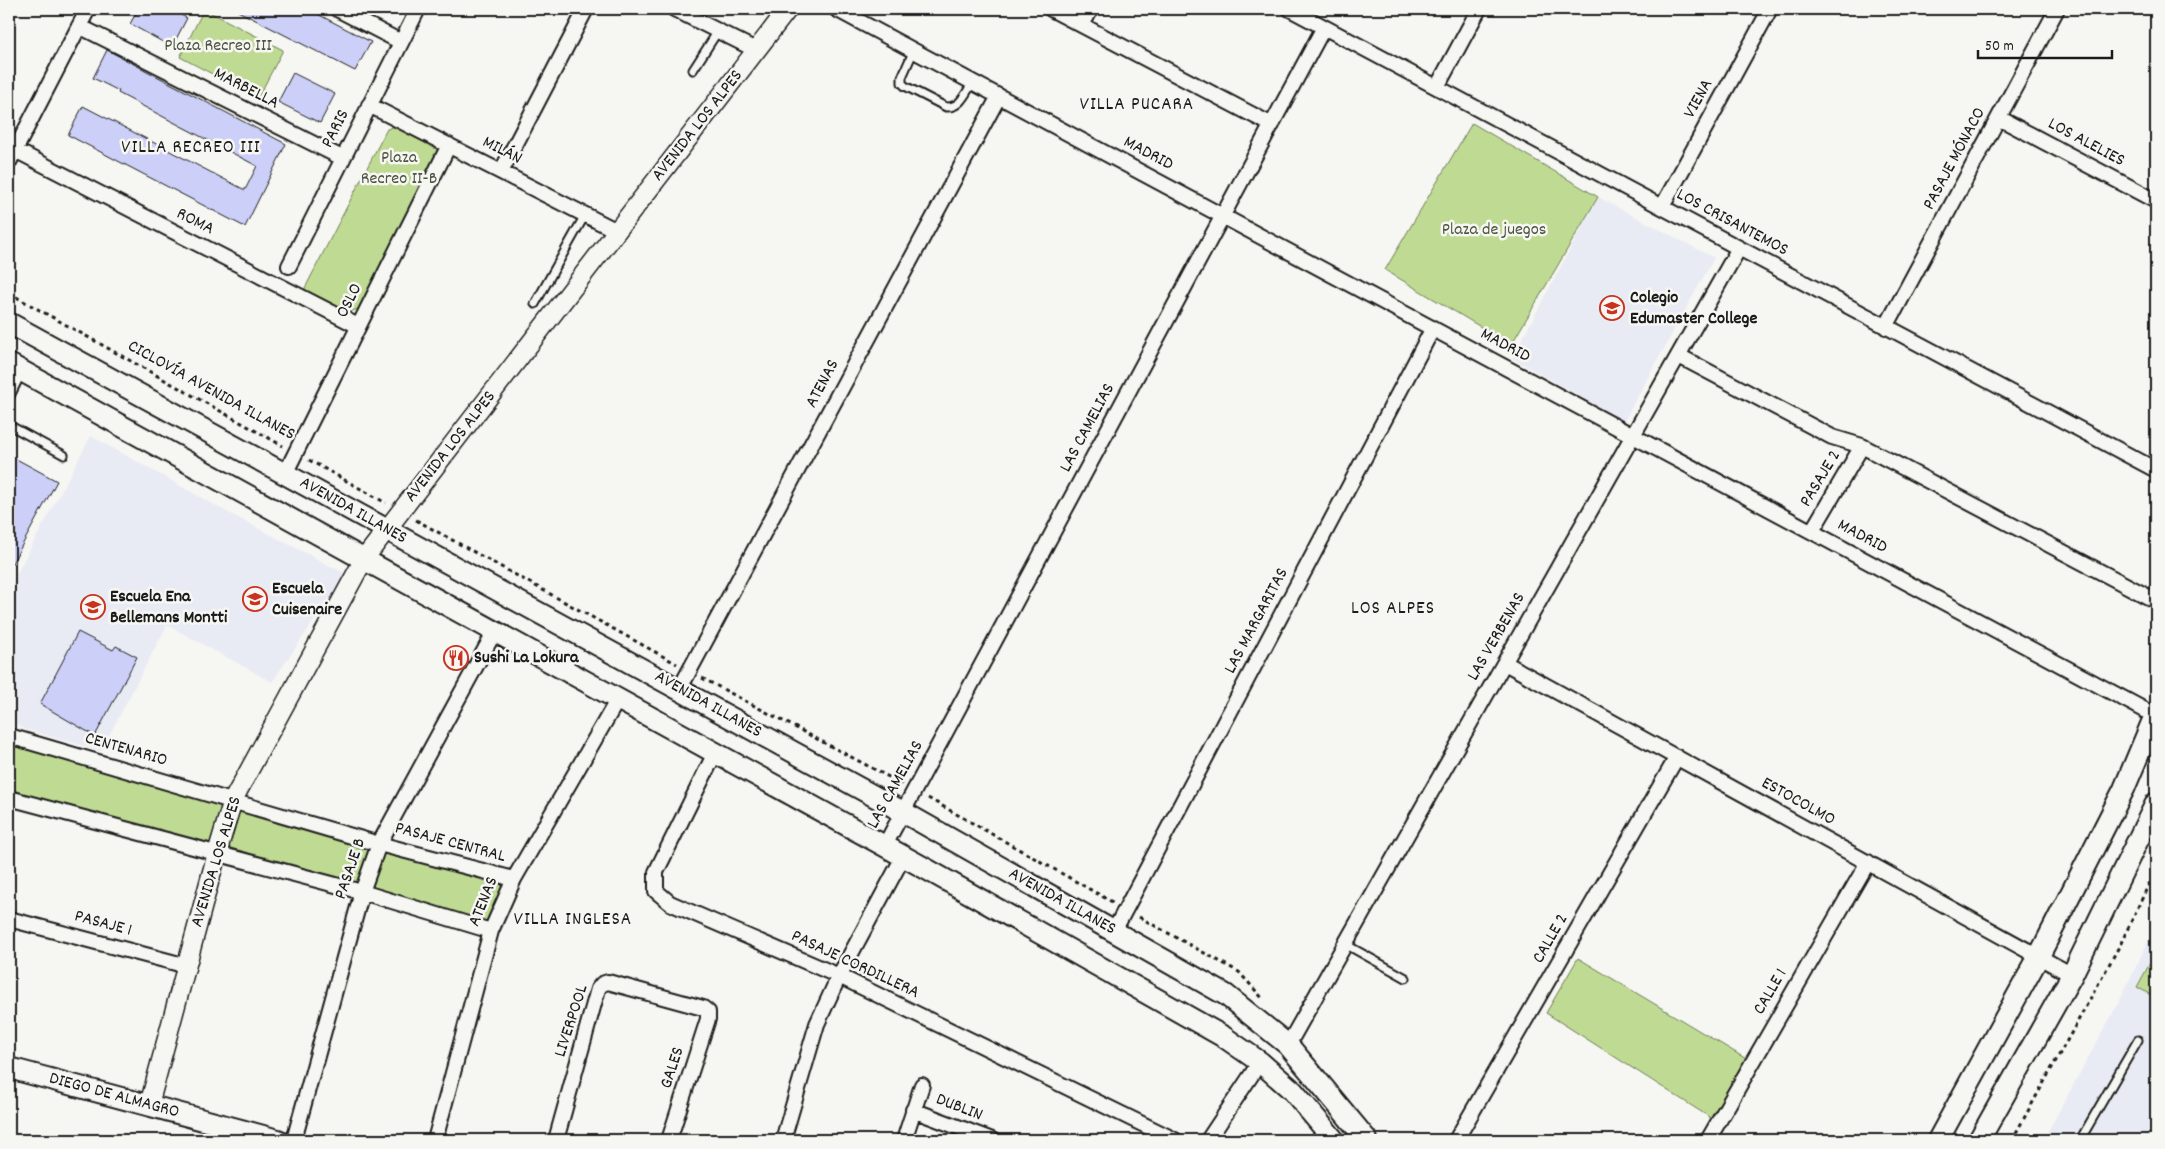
<svg xmlns="http://www.w3.org/2000/svg" width="2165" height="1149" font-family="Dekko,sans-serif">
  <rect width="100%" height="100%" fill="#f6f6f2"/>
  <filter id="ink" filterUnits="userSpaceOnUse"><feTurbulence type="fractalNoise" baseFrequency=".02" numOctaves="2"/><feDisplacementMap in="SourceGraphic" scale="10" xChannelSelector="R" yChannelSelector="G"/><feConvolveMatrix kernelMatrix="1 2 1 2 8 2 1 2 1" color-interpolation-filters="sRGB"/></filter>
  <g filter="url(#ink)">
    <!-- built -->
    <path fill="#e9ebf4" d="M1598,197L1714,258L1624,421L1512,358Z
      M91,436L227,512L346,574L272,682L167,625L101,751L24,729L9,721V588Z
      M2156,925V1140H2043L2119,1002Z"/>
    <!-- green -->
    <path fill="#bfdb93" stroke="#6e7c58" d="M204,9L283,50L258,98L180,57Z
      M1472,123L1598,197L1511,345L1385,270Z
      M398,125L437,145L439,153L358,309L347,313L304,290L387,129Z
      M9,740L508,882L489,926L9,793Z
      M2156,952V998L2137,987Z
      M1578,958L1748,1060L1714,1120L1546,1013Z"/>
    <!-- building -->
    <path fill="#ccd0f8" stroke="#1c1c1c" d="M138,9H169L187,18L172,47L130,24Z
      M234,9H308L371,42L355,71Z
      M107,50L286,144L245,227L68,135L83,106L245,190L257,166L118,93L119,91L93,78Z
      M293,73L335,94L320,123L278,102Z
      M9,455L57,481L9,569Z
      M78,632L113,650L116,646L137,657L95,736L40,704Z"/>
    <g fill="none" stroke-linecap="round" stroke-linejoin="round">
      <defs>
        <path id="service" d="M914,50L902,77V83L905,86L946,107C961,108 966,92 973,82
          M693,70L718,31
          M535,304L585,215
          M9,398L22,372
          M9,425L64,455
          M1345,944L1406,978
          M2080,1140L2138,1040
          M2154,1140L2156,1136"/>
        <path id="minor" d="M337,9L401,42
          M674,9L756,50
          M836,9L2156,716
          M1051,9L1272,125
          M1290,9L2156,470
          M1082,25L1091,9
          M79,26L342,158
          M1437,87L1479,9
          M369,105L617,231
          M1999,118L2156,201
          M15,150L358,326
          M9,162L88,9
          M501,172L586,9
          M1662,207L1770,9
          M289,266L418,9
          M1886,327L2057,9
          M1679,356L1832,437L1862,446L2156,601
          M285,474L449,145
          M1812,531L1862,446
          M1505,663L2072,975
          M679,690L999,96
          M9,736L379,844L514,879
          M715,753L656,872V891L670,903L839,976L1175,1140
          M9,798L362,892L491,931
          M884,847L1324,27
          M9,919L187,966
          M1114,931L1433,328
          M1288,1045L1739,248
          M913,1110L992,1140
          M294,1140L362,892L379,844L495,631
          M435,1140L491,931L514,879L618,699
          M556,1140L598,989L602,984L608,982L703,1008L708,1012V1019L669,1140
          M783,1140L817,1024L839,976L903,857
          M904,1140L922,1085
          M1208,1140L1260,1062
          M1456,1140L1677,757
          M1708,1140L1868,862"/>
        <path id="tertiary" d="M149,1105L217,853L233,800L364,559L788,9"/>
        <path id="secondary" d="M9,323L903,812L1226,995L1288,1045L1367,1140
          M9,364L921,866L1224,1037L1260,1062L1293,1091L1334,1140
          M9,1068L278,1140
          M1938,1140L2039,956L2124,789L2156,713
          M1979,1140L2072,975L2156,803"/>
      </defs>
      <!-- service casing -->
      <use href="#service" stroke="#1c1c1c" stroke-width="11"/>
      <!-- minor casing -->
      <use href="#minor" stroke="#1c1c1c" stroke-width="18"/>
      <!-- tertiary casing -->
      <use href="#tertiary" stroke="#1c1c1c" stroke-width="21"/>
      <!-- secondary casing -->
      <use href="#secondary" stroke="#1c1c1c" stroke-width="24"/>
      <!-- path -->
      <path stroke="#1c1c1c" stroke-width="3" stroke-dasharray="4 4" stroke-linecap="butt" d="M9,293L283,446
        M309,460L386,503
        M416,520L677,664
        M702,678L902,784
        M928,798L1114,903
        M1139,917L1239,972L1263,999
        M2012,1140L2121,943L2156,869"/>
      <!-- service -->
      <use href="#service" stroke="#f6f6f2" stroke-width="7"/>
      <!-- minor -->
      <use href="#minor" stroke="#f6f6f2" stroke-width="14"/>
      <!-- tertiary -->
      <use href="#tertiary" stroke="#f6f6f2" stroke-width="18"/>
      <!-- secondary -->
      <use href="#secondary" stroke="#f6f6f2" stroke-width="20"/>
    </g>
  </g>
  <!-- icons -->
  <defs>
    <symbol id="school-ring" viewBox="-11 -11 22 22"><circle r="9.5" fill="#f6f6f2" stroke="#c8321e" stroke-width="1.5"/><path d="M0-5L7-2L0 1L-7-2ZM-4 1L0 2.5L4 1V4Q0 6-4 4Z" fill="#c8321e"/></symbol>
    <symbol id="restaurant-ring" viewBox="-11 -11 22 22"><circle r="9.5" fill="#f6f6f2" stroke="#c8321e" stroke-width="1.5"/><path d="M-5-6h1v4h1v-4h1v4h1v-4h1v5L-1.5 .5V6h-2V.5L-5-1ZM5-6V6H3V1.5H1.5Q1.5-4 5-6Z" fill="#c8321e"/></symbol>
  </defs>
  <g fill-rule="evenodd">
    <use href="#school-ring" x="1598" y="294" width="28" height="28"/>
    <use href="#school-ring" x="241" y="585" width="28" height="28"/>
    <use href="#school-ring" x="79" y="593" width="28" height="28"/>
    <use href="#restaurant-ring" x="442" y="644" width="28" height="28"/>
  </g>
  <g text-anchor="middle" dominant-baseline="central" stroke-width="5" stroke-linejoin="round" paint-order="stroke">
    <!-- park labels -->
    <g font-size="18" fill="#4d5540" stroke="#f6f6f2">
      <text x="218" y="46">Plaza Recreo III</text>
      <text x="399" y="158">Plaza<tspan x="399" dy="21">Recreo II-B</tspan></text>
      <text x="1494" y="230">Plaza de juegos</text>
    </g>
    <!-- street labels -->
    <g font-size="18" fill="#1c1c1c" stroke="#f6f6f2">
      <text transform="translate(246 89) rotate(27)">MARBELLA</text>
      <text transform="translate(1699 99) rotate(-61)">VIENA</text>
      <text transform="translate(698 126) rotate(-52)">AVENIDA LOS ALPES</text>
      <text transform="translate(336 129) rotate(-63)">PARIS</text>
      <text transform="translate(2086 143) rotate(28)">LOS ALELIES</text>
      <text transform="translate(502 151) rotate(27)">MILÁN</text>
      <text transform="translate(1148 154) rotate(28)">MADRID</text>
      <text transform="translate(1955 159) rotate(-62)">PASAJE MÓNACO</text>
      <text transform="translate(195 222) rotate(27)">ROMA</text>
      <text transform="translate(1732 223) rotate(28)">LOS CRISANTEMOS</text>
      <text transform="translate(350 301) rotate(-63)">OSLO</text>
      <text transform="translate(1505 346) rotate(28)">MADRID</text>
      <text transform="translate(823 384) rotate(-62)">ATENAS</text>
      <text transform="translate(211 391) rotate(29)">CICLOVÍA AVENIDA ILLANES</text>
      <text transform="translate(1088 428) rotate(-62)">LAS CAMELIAS</text>
      <text transform="translate(451 447) rotate(-52)">AVENIDA LOS ALPES</text>
      <text transform="translate(1821 479) rotate(-59)">PASAJE 2</text>
      <text transform="translate(353 511) rotate(29)">AVENIDA ILLANES</text>
      <text transform="translate(1862 537) rotate(28)">MADRID</text>
      <text transform="translate(1257 621) rotate(-62)">LAS MARGARITAS</text>
      <text transform="translate(1497 637) rotate(-60)">LAS VERBENAS</text>
      <text transform="translate(708 705) rotate(29)">AVENIDA ILLANES</text>
      <text transform="translate(126 750) rotate(16)">CENTENARIO</text>
      <text transform="translate(896 785) rotate(-61)">LAS CAMELIAS</text>
      <text transform="translate(1798 802) rotate(29)">ESTOCOLMO</text>
      <text transform="translate(450 843) rotate(15)">PASAJE CENTRAL</text>
      <text transform="translate(217 862) rotate(-73)">AVENIDA LOS ALPES</text>
      <text transform="translate(351 869) rotate(-71)">PASAJE B</text>
      <text transform="translate(484 902) rotate(-68)">ATENAS</text>
      <text transform="translate(1062 902) rotate(29)">AVENIDA ILLANES</text>
      <text transform="translate(103 924) rotate(15)">PASAJE 1</text>
      <text transform="translate(1551 939) rotate(-60)">CALLE 2</text>
      <text transform="translate(855 965) rotate(25)">PASAJE CORDILLERA</text>
      <text transform="translate(1771 992) rotate(-60)">CALLE 1</text>
      <text transform="translate(572 1021) rotate(-72)">LIVERPOOL</text>
      <text transform="translate(673 1068) rotate(-72)">GALES</text>
      <text transform="translate(114 1096) rotate(15)">DIEGO DE ALMAGRO</text>
      <text transform="translate(959 1108) rotate(21)">DUBLIN</text>
    </g>
    <!-- poi labels -->
    <g font-size="18" font-weight="bold" fill="#1c1c1c" stroke="#f6f6f2" text-anchor="start">
      <text x="1630" y="298">Colegio<tspan x="1630" dy="21">Edumaster College</tspan></text>
      <text x="272" y="589">Escuela<tspan x="272" dy="21">Cuisenaire</tspan></text>
      <text x="110" y="597">Escuela Ena<tspan x="110" dy="21">Bellemans Montti</tspan></text>
      <text x="474" y="658">Sushi La Lokura</text>
    </g>
    <!-- neighbourhood labels -->
    <g font-size="19" letter-spacing="1" fill="#1c1c1c" stroke="#f6f6f2">
      <text x="1137" y="105">VILLA PUCARA</text>
      <text x="191" y="148">VILLA RECREO III</text>
      <text x="1393" y="609">LOS ALPES</text>
      <text x="573" y="920">VILLA INGLESA</text>
    </g>
  </g>
  <!-- margin -->
  <rect width="2165" height="1149" fill="none" stroke="#f6f6f2" stroke-width="30"/>
  <rect x="15" y="15" width="2135" height="1119" fill="none" stroke="#1c1c1c" stroke-width="2" filter="url(#ink)"/>
  <!-- scale -->
  <path d="M1978 50v8h134v-8" fill="none" stroke="#1c1c1c" stroke-width="2.5"/>
  <text x="1985" y="50" font-size="15" fill="#1c1c1c" stroke="#f6f6f2" stroke-width="4" paint-order="stroke">50 m</text>
</svg>
